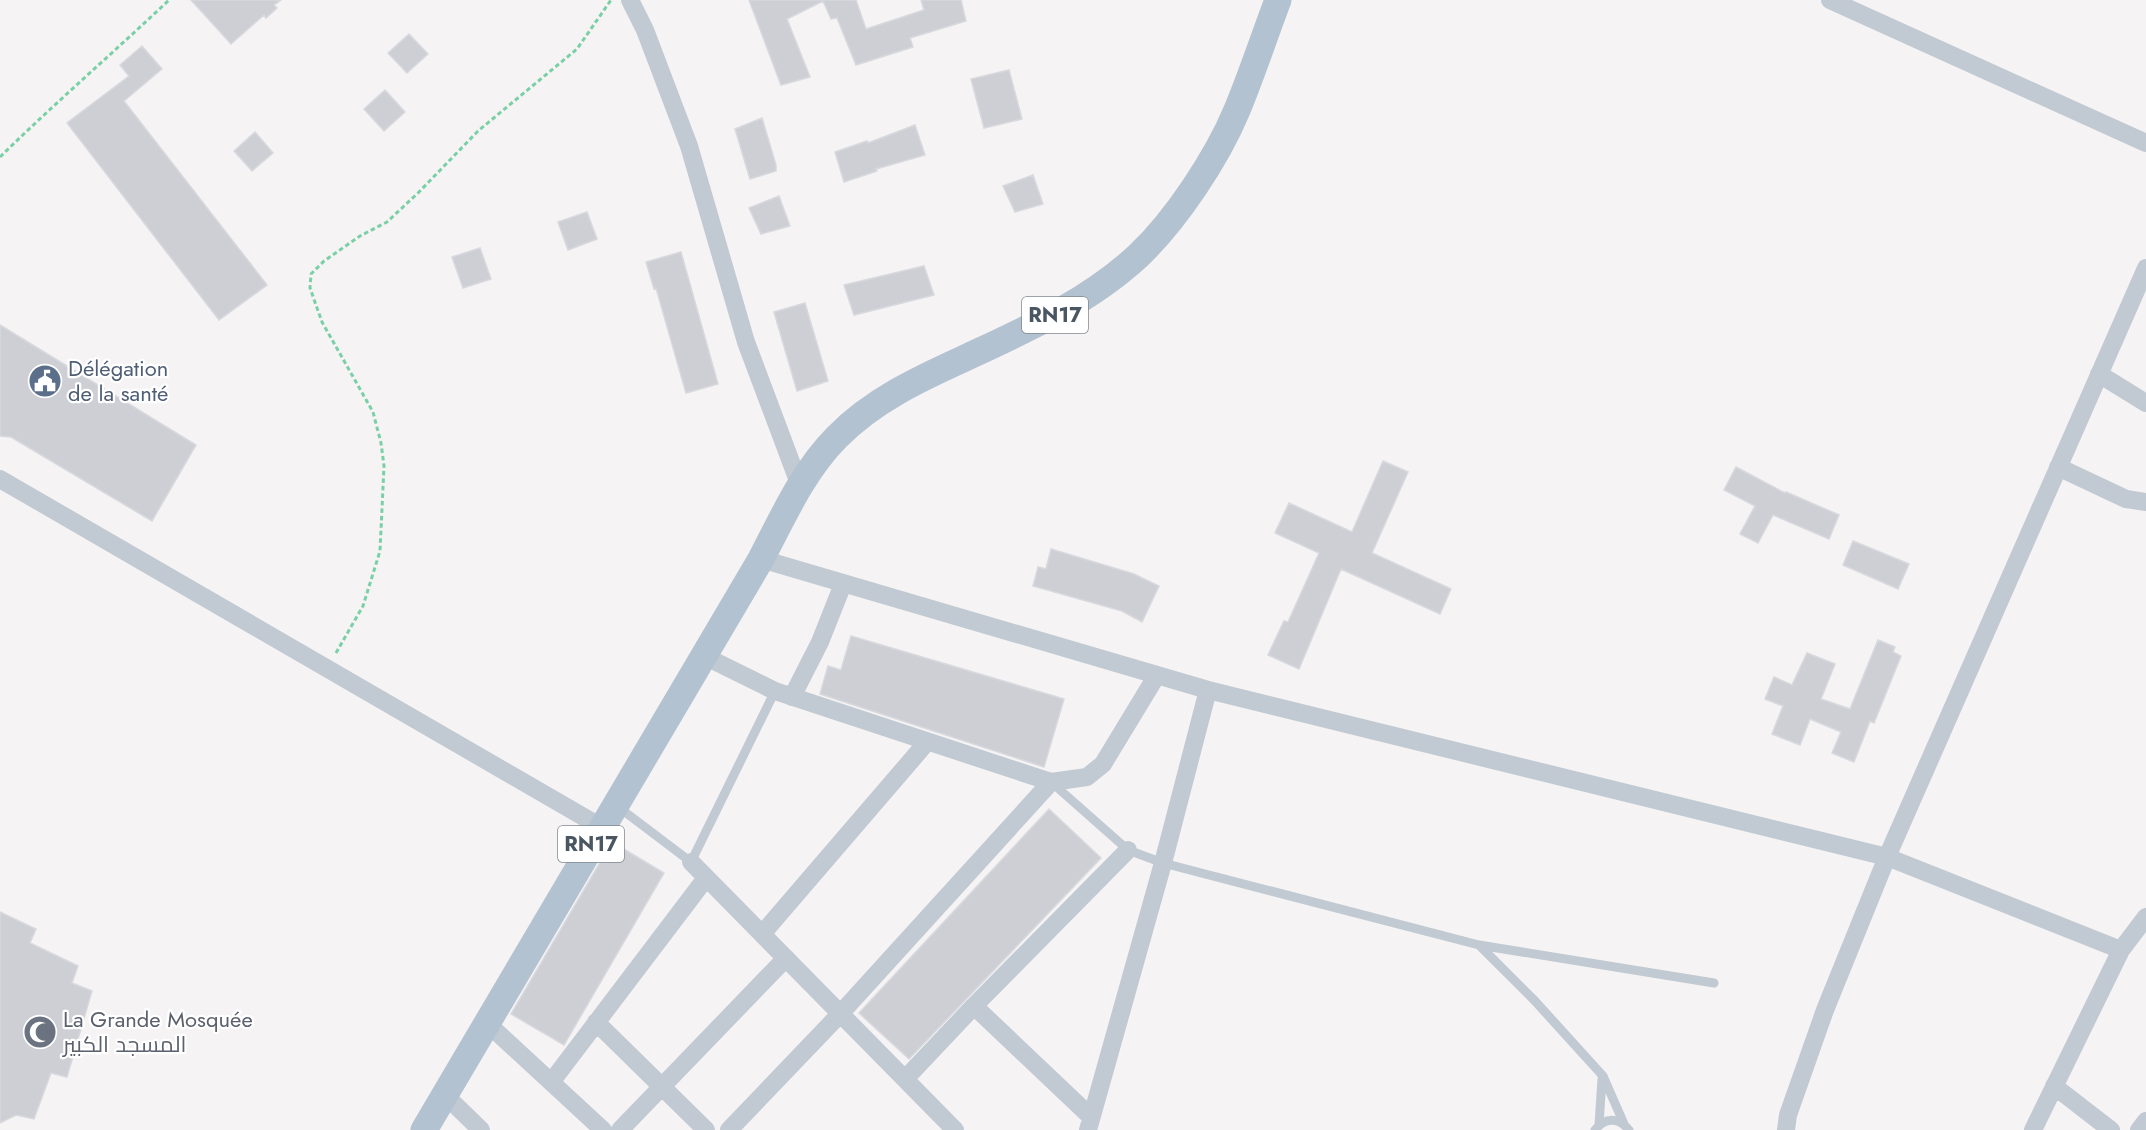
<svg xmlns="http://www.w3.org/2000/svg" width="2146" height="1130" font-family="Jost,Cairo,sans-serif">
  <rect width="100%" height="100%" fill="#f5f3f3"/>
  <!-- building -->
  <path fill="#cdcfd5" stroke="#d7d9de" stroke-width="1.5" d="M191,0H281L274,5L277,8L266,18L264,15L231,44Z
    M749,0H856L866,29L924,10L921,0H961L966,21L910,38L913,47L856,65L837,18L831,19L823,1L787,19L810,77L781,85Z
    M409,34L428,54L407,73L388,53Z
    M142,46L162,69L124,101L267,285L219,320L67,123L129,76L120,65Z
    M1009,70L1022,119L984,128L971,79Z
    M385,90L405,112L384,131L364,109Z
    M762,118L776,165V171L750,179L735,129Z
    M915,125L925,155L876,169L877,171L844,182L835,152L867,141L868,143Z
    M255,132L273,153L252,171L234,151Z
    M1033,175L1043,204L1015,212L1003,186Z
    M779,196L790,226L761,234L749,208Z
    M587,212L597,239L568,250L558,222Z
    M480,248L491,279L463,288L452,257Z
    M681,252L718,384L686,393L656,288L654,289L646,262Z
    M924,266L934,295L854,315L844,285Z
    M805,303L828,381L797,391L774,312Z
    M0,325L196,445L152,521L11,437L0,436Z
    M1383,461L1408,472L1372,553L1451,589L1440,614L1341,569L1299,669L1268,655L1284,621L1288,622L1319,553L1275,533L1289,503L1352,532Z
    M1736,467L1785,493L1786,492L1839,515L1829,539L1773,515L1758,543L1740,534L1755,506L1724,490Z
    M1853,541L1909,564L1898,589L1843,565Z
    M1051,549L1134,574L1159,586L1142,622L1122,611L1033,586L1038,567L1046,569Z
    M851,636L1064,699L1044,767L820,694L828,666L841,670Z
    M1878,640L1895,647L1893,652L1901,656L1874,723L1870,721L1854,762L1832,753L1841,732L1810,719L1800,745L1772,734L1783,706L1765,699L1774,677L1792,685L1807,653L1835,664L1821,699L1850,709Z
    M1049,809L1101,858L909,1059L859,1013Z
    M612,842L664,873L564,1045L511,1014Z
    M0,912L36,929L30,943L78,966L72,983L92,991L67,1077L51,1073L34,1119L16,1115L0,1123Z"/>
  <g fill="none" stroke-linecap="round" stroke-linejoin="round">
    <!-- path -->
    <path stroke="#7ad0a6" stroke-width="3" stroke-dasharray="4.5 3" stroke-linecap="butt" d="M0,157C55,103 113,53 169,0
      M336,653L363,606L380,551L384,466L381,443L373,412L322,322L310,288L311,274L324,261L360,236L387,222L418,193L478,131L577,49L611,0"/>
    <!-- lane -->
    <path stroke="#c1cad2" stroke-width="9" d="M1051,782L1128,850L1163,863L1479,945L1714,983
      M617,806L691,862L775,691
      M1480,946L1535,1001L1603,1076L1624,1124
      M1599,1125L1602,1079
      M1595,1130C1605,1117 1619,1117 1629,1130"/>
    <!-- street -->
    <path stroke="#c1cad2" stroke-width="18" d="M630,0L645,30L689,146L746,342L800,486
      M1830,0L2146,143
      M2099,374L2146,403
      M2058,467L2126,499L2146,502
      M0,479L601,827
      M761,559L1208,690L1887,857L2121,950
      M704,656L775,691L1051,782L1087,777L1103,764L1157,675
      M792,697L820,642L843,584
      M691,862L955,1130
      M763,933L927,742
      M596,1022L706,1130
      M487,1023L603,1130
      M905,1079L974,1006
      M552,1081L706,878
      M2054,1086L2111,1130
      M445,1095L481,1130
      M1091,1117L974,1006L1128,850
      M620,1130L786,958
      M729,1130L840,1014L1051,782
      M1088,1130L1163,863L1208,690
      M1786,1130L1788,1115L1825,1010L1887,857L2146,268
      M2033,1130L2121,950L2146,917
      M2139,1130L2146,1121"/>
    <!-- primary -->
    <path stroke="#b3c2d1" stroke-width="27" d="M424,1130L761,559C783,517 803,471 837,437C872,401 919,379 963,359C1025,330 1087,303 1138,256C1176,220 1217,158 1237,110C1252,74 1264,37 1278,0"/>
  </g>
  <!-- icons -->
  <defs>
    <symbol id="civic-disc" viewBox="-11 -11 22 22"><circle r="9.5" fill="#5c6f8a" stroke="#fff"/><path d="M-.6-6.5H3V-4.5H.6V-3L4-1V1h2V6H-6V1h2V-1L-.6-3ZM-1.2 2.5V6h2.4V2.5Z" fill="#fff"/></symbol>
    <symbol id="mosque-disc" viewBox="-11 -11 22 22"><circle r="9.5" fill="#6b7280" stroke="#fff"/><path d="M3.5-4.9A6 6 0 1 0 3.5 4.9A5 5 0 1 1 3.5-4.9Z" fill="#fff"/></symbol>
  </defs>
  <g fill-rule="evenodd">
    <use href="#civic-disc" x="26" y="362" width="38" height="38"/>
    <use href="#mosque-disc" x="21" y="1013" width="38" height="38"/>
  </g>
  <g text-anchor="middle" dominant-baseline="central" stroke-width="4.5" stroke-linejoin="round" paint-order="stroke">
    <!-- shield labels -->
    <g fill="#fff" stroke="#808990" stroke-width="1.5">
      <rect x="1022" y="297" width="66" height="36" rx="4.5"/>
      <rect x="558" y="826" width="66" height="36" rx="4.5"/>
    </g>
    <g font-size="21" font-weight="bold" fill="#4a5661">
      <text x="1055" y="315">RN17</text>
      <text x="591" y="844">RN17</text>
    </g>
    <!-- service labels -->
    <g font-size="22" fill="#4e5e75" stroke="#fff" text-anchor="start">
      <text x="68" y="368">Délégation<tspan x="68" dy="25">de la santé</tspan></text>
    </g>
    <!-- worship labels -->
    <g font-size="22" fill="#5b616d" stroke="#fff" text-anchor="start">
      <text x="63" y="1019">La Grande Mosquée<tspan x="63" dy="25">المسجد الكبير</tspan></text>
    </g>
  </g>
</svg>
